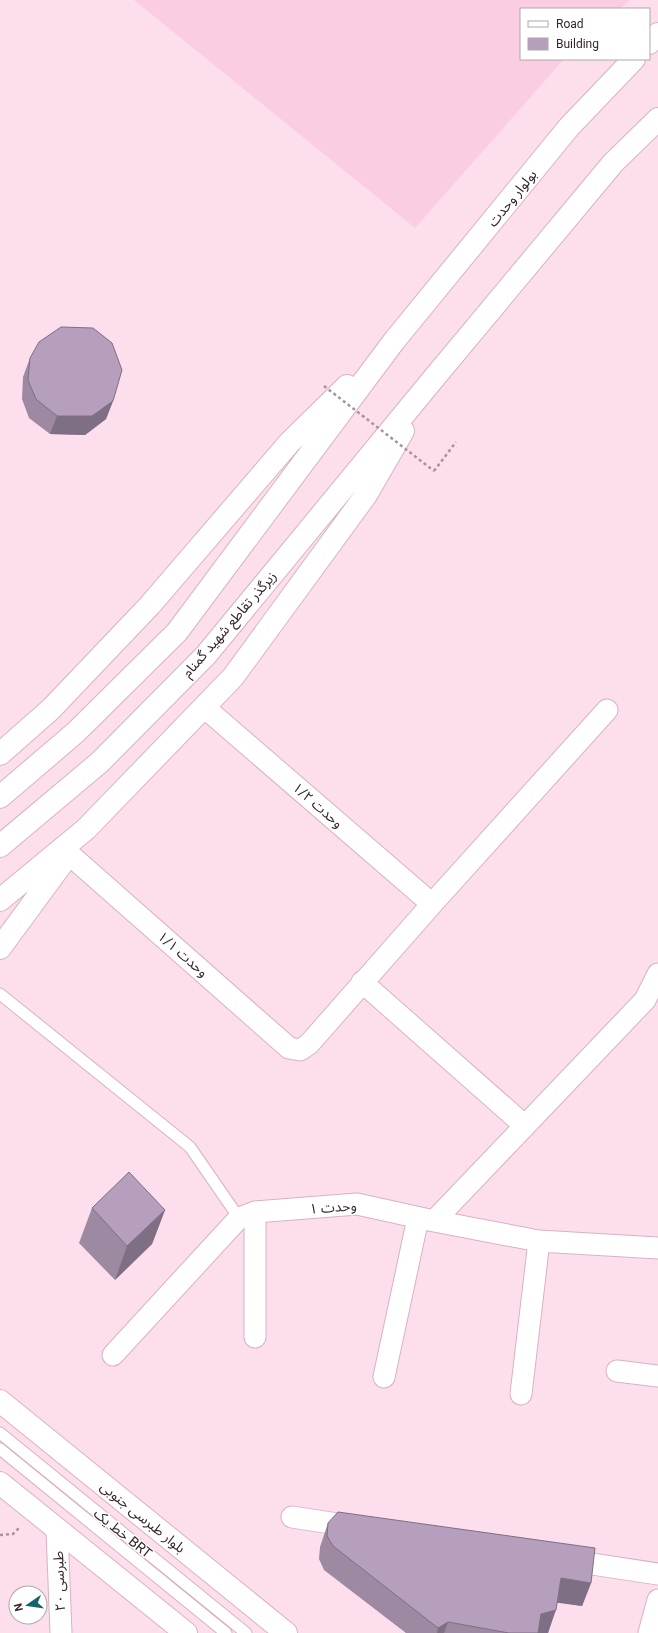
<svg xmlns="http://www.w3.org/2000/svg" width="658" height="1633" font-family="Roboto,'Noto Sans Arabic',sans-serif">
  <rect width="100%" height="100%" fill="#fddeec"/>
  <!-- built -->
  <path fill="#fbcde2" d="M134,0H630L619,9H521V59H564L415,228Z"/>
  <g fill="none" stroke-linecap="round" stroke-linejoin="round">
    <defs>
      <path id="lane" d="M0,994L190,1147L239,1218
        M0,1433L246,1633
        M0,1449L226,1633"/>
      <path id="street" d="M204,707L432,904
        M69,854L289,1048L300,1050L309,1044L432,904L607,710
        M362,982L524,1125
        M434,1221L645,1000L658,974
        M255,1337V1212
        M113,1355L239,1218L255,1212L357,1204L434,1221L539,1241L658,1248
        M617,1371L658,1376
        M384,1377L418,1218
        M521,1394L539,1241
        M292,1517L357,1527
        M57,1530L61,1633
        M566,1560L658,1574
        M649,1633L658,1600"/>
      <path id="primary" d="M649,43L658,34
        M0,754L51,709L150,605L290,442L347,386
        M0,797L76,732L177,632L394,341L569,127L634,59
        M0,846L100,762L206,655L434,378L613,163L658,119
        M0,900L86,829L233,677L366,495L403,431
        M0,948L69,854
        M0,1401L286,1633
        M0,1483L186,1633"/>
    </defs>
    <!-- lane casing -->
    <use href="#lane" stroke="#d8b2c3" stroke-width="13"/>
    <!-- street casing -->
    <use href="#street" stroke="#d8b2c3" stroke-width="23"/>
    <!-- primary casing -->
    <use href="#primary" stroke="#d8b2c3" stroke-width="24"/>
    <!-- path -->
    <path stroke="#a9929c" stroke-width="2.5" stroke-dasharray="3 3" stroke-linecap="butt" d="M434,471L456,442
      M0,1535L13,1534L19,1528"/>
    <!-- lane -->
    <use href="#lane" stroke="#fff" stroke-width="11"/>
    <!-- street -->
    <use href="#street" stroke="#fff" stroke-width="21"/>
    <!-- primary -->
    <use href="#primary" stroke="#fff" stroke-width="22"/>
    <!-- path-bridge -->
    <path stroke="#a9929c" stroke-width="2.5" stroke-dasharray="3 3" stroke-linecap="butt" d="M324,386L434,471"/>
  </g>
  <!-- wall -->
  <path fill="#9d89a2" d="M30,358L113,401L106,419L85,435L50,434L29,418L22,399L23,377Z
    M92,1208L165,1210L152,1244L115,1280L79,1243Z
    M328,1523L591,1583L582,1606L557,1602L548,1633H406L324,1570L319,1559L320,1547Z"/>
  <!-- shaded-wall -->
  <path fill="#7f6f84" d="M113,401L106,419L85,435L50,434L57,416Z
    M165,1210L152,1244L115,1280L127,1246Z
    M561,1578L591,1583L582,1606L552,1602Z
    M556,1610L548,1633H534L541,1614Z
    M448,1622L444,1633H437L438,1628Z"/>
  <!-- building -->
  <path fill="#b69fbc" stroke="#7f6f84" d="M61,327L93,328L112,343L122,370L113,401L92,416H57L36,399L28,380L30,358L39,342Z
    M129,1172L165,1210L127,1246L92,1208Z
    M338,1512L595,1548L591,1583L561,1578L556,1610L541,1614L538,1633H509L448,1622L438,1628L333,1546L327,1536L328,1523Z"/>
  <g text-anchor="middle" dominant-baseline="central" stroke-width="3" stroke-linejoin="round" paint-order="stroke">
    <!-- street labels -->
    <g font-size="14" fill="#34262c" stroke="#fff">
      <text transform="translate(512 198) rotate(-51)">بولوار وحدت</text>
      <text transform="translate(229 624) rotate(-49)">زیرگذر تقاطع شهید گمنام</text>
      <text transform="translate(318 805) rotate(41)">وحدت ۱/۲</text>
      <text transform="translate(183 954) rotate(41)">وحدت ۱/۱</text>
      <text transform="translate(333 1207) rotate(-4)">وحدت ۱</text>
      <text transform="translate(143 1517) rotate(39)">بلوار طبرسی جنوبی</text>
      <text transform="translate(123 1533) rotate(39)">خط یک BRT</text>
      <text transform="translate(59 1581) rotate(-92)">طبرسی ۲۰</text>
    </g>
  </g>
  <!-- legend -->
  <rect x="520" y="8" width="130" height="52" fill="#ffffff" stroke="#aea8ab"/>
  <rect x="528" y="21" width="20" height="6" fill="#ffffff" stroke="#aea8ab"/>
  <text x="556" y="28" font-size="12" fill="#34262c">Road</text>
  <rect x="528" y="38" width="20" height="12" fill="#b69fbc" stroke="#aea8ab"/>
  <text x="556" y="48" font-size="12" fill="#34262c">Building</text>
  <!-- north arrow -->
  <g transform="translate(28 1605) rotate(257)"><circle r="19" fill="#ffffff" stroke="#aea8ab"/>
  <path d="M0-3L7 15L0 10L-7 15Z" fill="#146467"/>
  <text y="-6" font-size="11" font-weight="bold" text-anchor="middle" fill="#34262c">N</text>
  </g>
</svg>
